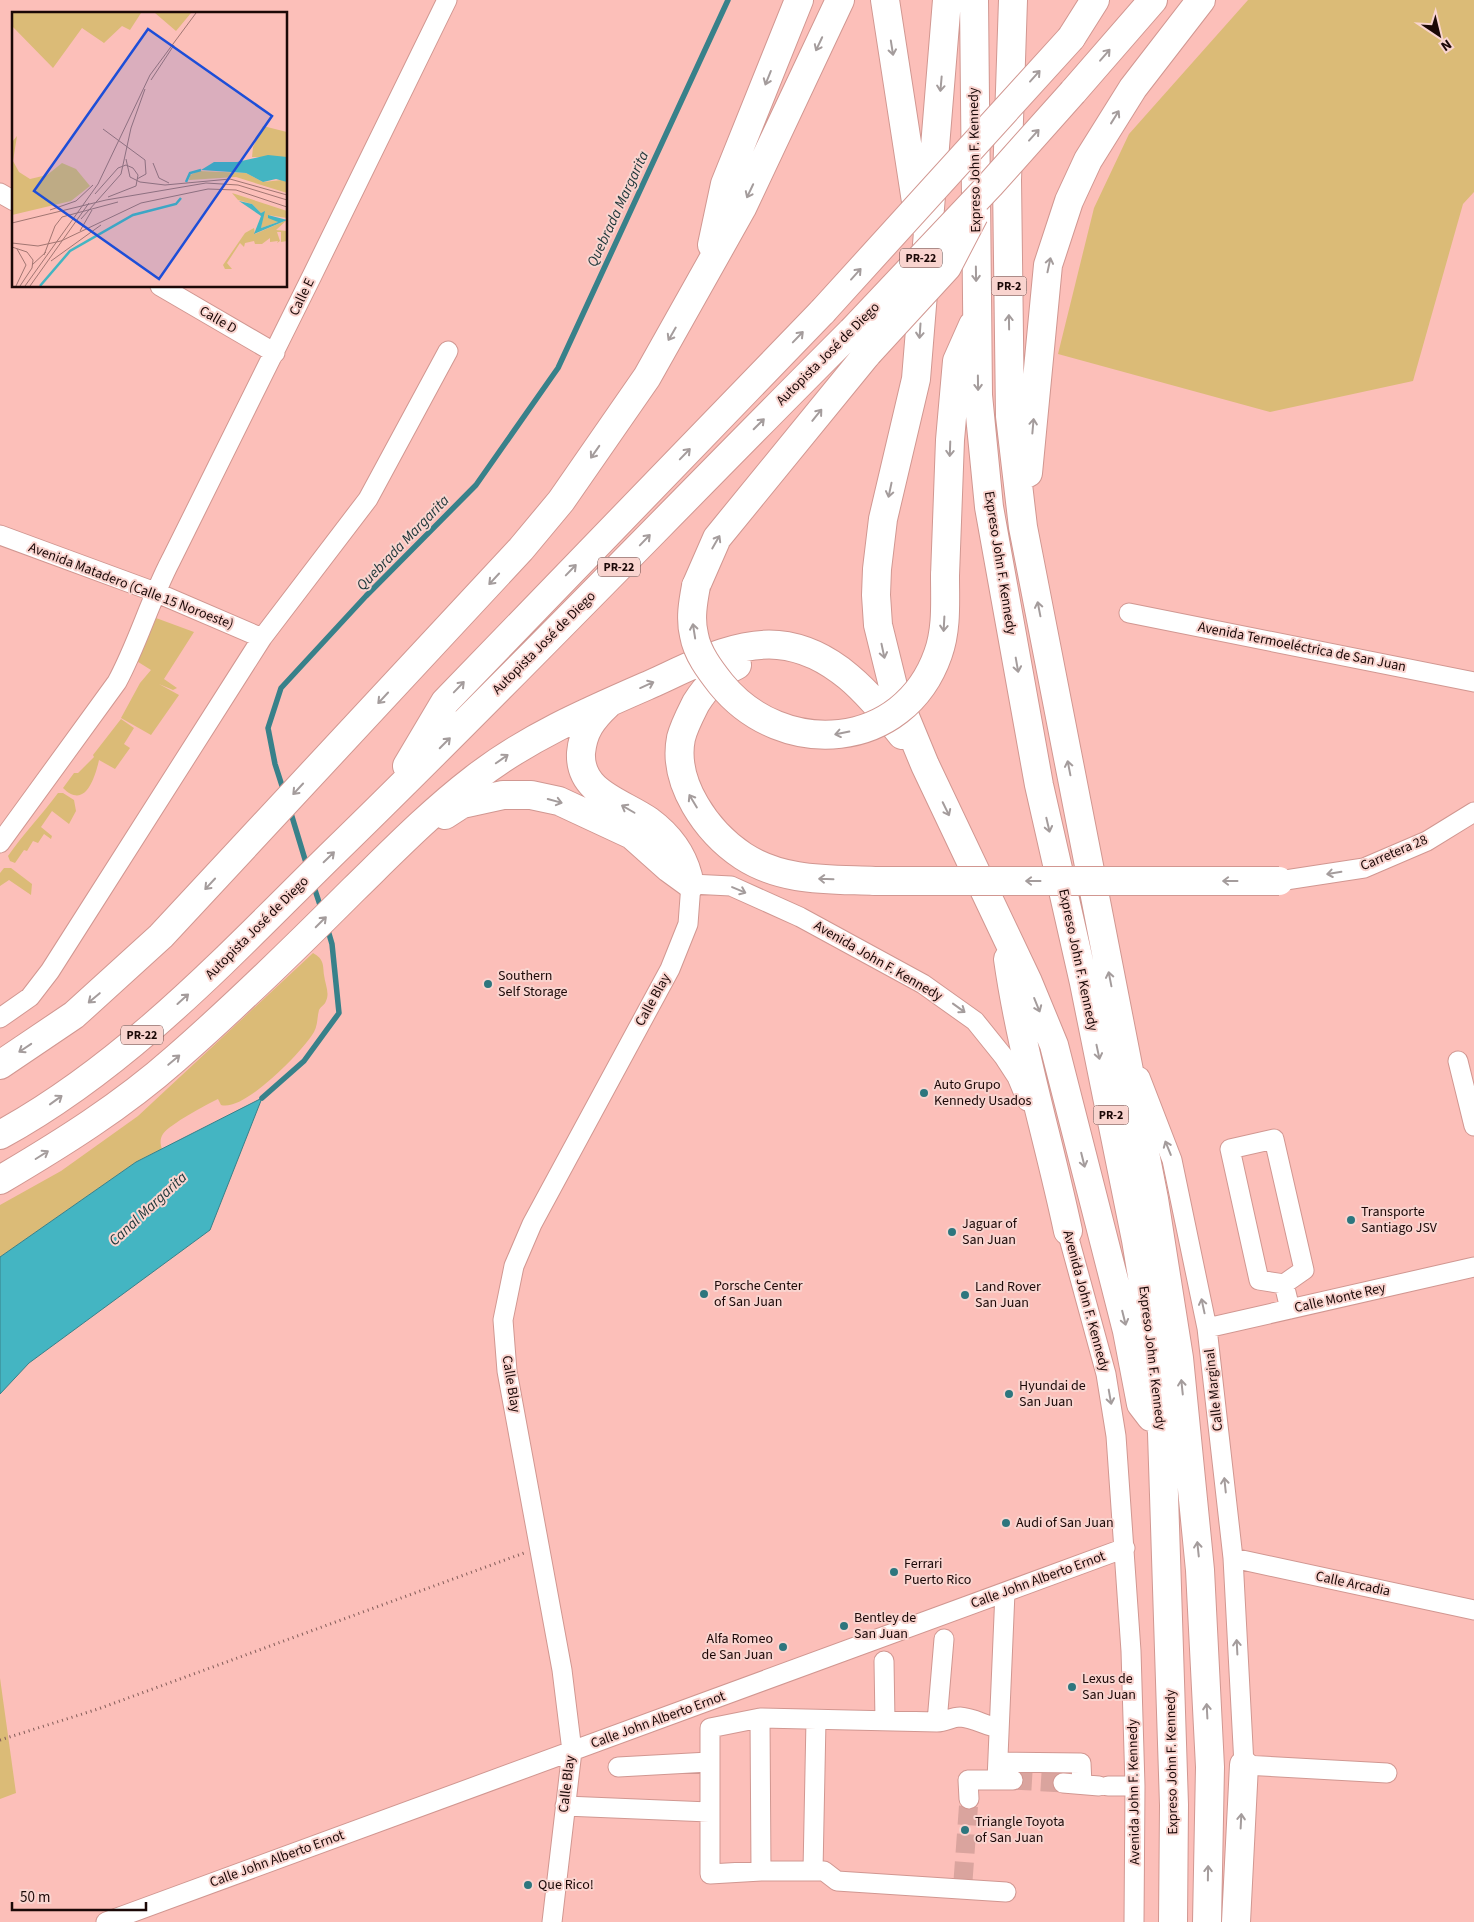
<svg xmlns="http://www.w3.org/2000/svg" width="1474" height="1922" font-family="'Source Sans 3',sans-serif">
  <rect width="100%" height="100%" fill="#fcbfb9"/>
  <!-- green -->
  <path fill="#dbbb77" d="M1248,0H1474V192L1463,204L1413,381L1270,412L1058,354L1094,208L1129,134Z
    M156,618L194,632L164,679L177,688L173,690L159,684L179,695L151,735L121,718L140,683L151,670L135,660Z
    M121,719L134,728L124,744L130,748L115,769L99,760C95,778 85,810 63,788L74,773H78L94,757L93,755Z
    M58,793H63L74,800L76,811L69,824L52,811L41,827L52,836L51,839L44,834L38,843L33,841L27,851L24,850L15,863L10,861L8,856C23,834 42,815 58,793Z
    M4,868H11L32,884L31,895L9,880L0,886V873Z
    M313,953C324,959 323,965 324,975C325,984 330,993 326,1001C325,1005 321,1006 319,1010C317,1017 318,1025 314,1032C303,1051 244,1112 221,1105L218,1099C206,1105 170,1124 163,1134C160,1138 160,1144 162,1149L136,1162L0,1257V1205L61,1171L138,1116Z
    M0,1678L16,1793L0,1799Z"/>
  <!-- water -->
  <path fill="#44b5c2" stroke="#38818a" d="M262,1098L210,1230L29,1363L0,1394V1257L136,1162Z"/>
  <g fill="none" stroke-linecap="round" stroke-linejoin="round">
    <!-- stream -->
    <path stroke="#38818a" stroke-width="5.5" d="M284,792L275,764L268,728L281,688L366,596L476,485L558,368L728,0
      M290,810L307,866
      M313,884L322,911
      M262,1098L304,1061L339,1013L332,944L327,927"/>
    <!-- minor-tunnel -->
    <path stroke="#daa49e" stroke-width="19" stroke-dasharray="19 9" stroke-linecap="butt" d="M1013,1780L1063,1783
      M963,1881L969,1799"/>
    <defs>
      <path id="minor" d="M0,193L14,201
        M160,286L275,353
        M0,535L155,592L262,638
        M1129,613L1474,682
        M0,843L117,682C138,643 150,600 171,560C264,374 356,187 447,0
        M1279,881L1364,868L1427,841L1474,812
        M0,1018L30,997L50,971L262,638L368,499L448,351
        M1458,1061L1474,1126
        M1140,1077L1172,1160L1207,1328L1233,1558L1244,1765L1387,1773
        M1064,1220L1106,1374L1116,1436L1131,1651L1135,1786L1134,1922
        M1284,1284L1259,1280L1230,1149L1274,1139L1304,1270L1284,1284L1290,1309
        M1207,1328L1474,1267
        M1233,1558L1474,1610
        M884,1661L885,1721
        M760,1718L710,1728V1874L761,1871
        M937,1722L944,1639
        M999,1728C985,1726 975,1718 960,1717C951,1717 946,1722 937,1722L760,1718L761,1871H824L837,1881L1006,1892
        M998,1762L1081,1763L1082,1784
        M618,1767L709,1762
        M997,1780L1005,1592
        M1063,1783L1099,1786
        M1108,1786H1135
        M969,1799L968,1780H1013
        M565,1806L709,1812
        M813,1871L816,1720
        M106,1922L1125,1548
        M552,1922L572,1751L562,1670L507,1371L503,1320L514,1266L532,1224L670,969L688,924L691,884L731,886L800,917L923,984L975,1021L1004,1057L1017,1077L1027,1101"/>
      <path id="highway" d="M885,0L919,221
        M947,0L916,379L883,519L877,569L876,595L878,625L894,690L925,765L1028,982L1054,1045L1127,1331L1141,1404L1151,1417
        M974,0L978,395L989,507L1039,785L1084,983L1136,1240L1150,1324L1162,1433L1174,1805L1173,1922
        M1013,0L1007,180L1010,416L1023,527L1154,1199L1179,1358L1200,1570L1210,1767L1207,1922
        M1071,38L1095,0
        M1073,92L1153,0
        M712,245L725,184L799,0
        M1028,473L1048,265L1069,201L1088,160L1133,88L1201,0
        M945,576L950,440L957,361L973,325
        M696,586L717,538L868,353
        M737,665C720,673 706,687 696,703C691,713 684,726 681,738C672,783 707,832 743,856C783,882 829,879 875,881
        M608,704C592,719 583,731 581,753C579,793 622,802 649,821C668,835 682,853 688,876
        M407,766L445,702L823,311
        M445,815L462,804L503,795H531L559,801L632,835L669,868L691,884
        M1008,959C1021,1051 1049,1141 1068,1231
        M0,1065L74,1015L161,936L521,549L561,501L647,377L742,208L840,0
        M0,1135C128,1065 229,955 332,854C508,683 678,505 852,331
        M0,1180C61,1144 122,1106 175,1059C237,1005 296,947 354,889C393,851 431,812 474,779C528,737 589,711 651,684C689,667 735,641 778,645C833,650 870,695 902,735
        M1236,1922L1244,1765"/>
    </defs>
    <!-- minor casing -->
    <use href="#minor" stroke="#d19791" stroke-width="21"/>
    <!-- highway casing -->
    <use href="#highway" stroke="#d19791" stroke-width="30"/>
    <!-- path -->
    <path stroke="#825c58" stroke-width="3" stroke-dasharray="1 4" stroke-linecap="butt" d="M0,1740L98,1709L524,1553"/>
    <!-- minor -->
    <use href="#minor" stroke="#fff" stroke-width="19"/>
    <!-- highway -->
    <use href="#highway" stroke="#fff" stroke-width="28"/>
    <defs>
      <path id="highway-bridge" d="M823,311L1071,38
        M852,331L990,185L1073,92
        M868,353L947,267L974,215
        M696,586C693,602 690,619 694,635C697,653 710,670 721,684C783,760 904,751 938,654C947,629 945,602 945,576
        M875,881H1279"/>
    </defs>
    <!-- highway-bridge casing -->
    <use href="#highway-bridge" stroke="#d19791" stroke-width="30" stroke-linecap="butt"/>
    <!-- highway-bridge -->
    <use href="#highway-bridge" stroke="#fff" stroke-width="28"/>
  </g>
  <!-- one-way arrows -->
  <defs><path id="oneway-shaft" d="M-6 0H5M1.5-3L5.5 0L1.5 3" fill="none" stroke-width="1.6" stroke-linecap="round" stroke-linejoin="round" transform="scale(1.25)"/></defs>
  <g stroke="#a49c9c">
    <use href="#oneway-shaft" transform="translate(819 44) rotate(115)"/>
    <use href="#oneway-shaft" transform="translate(892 48) rotate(81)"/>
    <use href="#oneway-shaft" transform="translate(1105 55) rotate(-49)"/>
    <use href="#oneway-shaft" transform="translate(1035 76) rotate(-48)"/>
    <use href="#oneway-shaft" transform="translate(768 78) rotate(112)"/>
    <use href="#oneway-shaft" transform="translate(941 84) rotate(95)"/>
    <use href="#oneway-shaft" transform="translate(1115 117) rotate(-58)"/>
    <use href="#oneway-shaft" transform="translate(1034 135) rotate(-48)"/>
    <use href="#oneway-shaft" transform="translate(750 191) rotate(115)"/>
    <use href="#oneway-shaft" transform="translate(1049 265) rotate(-78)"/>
    <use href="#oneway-shaft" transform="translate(856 274) rotate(-48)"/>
    <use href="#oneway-shaft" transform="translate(976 274) rotate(89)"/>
    <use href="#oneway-shaft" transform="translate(1009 322) rotate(-91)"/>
    <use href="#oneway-shaft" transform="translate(920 331) rotate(94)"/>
    <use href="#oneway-shaft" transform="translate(672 334) rotate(120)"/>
    <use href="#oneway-shaft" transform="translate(798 337) rotate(-46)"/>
    <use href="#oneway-shaft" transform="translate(978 383) rotate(89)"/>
    <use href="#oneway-shaft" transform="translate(817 415) rotate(-51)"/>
    <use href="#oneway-shaft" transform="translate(759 424) rotate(-45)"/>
    <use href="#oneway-shaft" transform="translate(1033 426) rotate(-85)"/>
    <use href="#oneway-shaft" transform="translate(950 449) rotate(92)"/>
    <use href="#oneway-shaft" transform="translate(595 452) rotate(125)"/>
    <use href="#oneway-shaft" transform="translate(685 454) rotate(-46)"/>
    <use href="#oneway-shaft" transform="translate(890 490) rotate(102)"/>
    <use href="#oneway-shaft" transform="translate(645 540) rotate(-46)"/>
    <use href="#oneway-shaft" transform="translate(716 542) rotate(-60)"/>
    <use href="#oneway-shaft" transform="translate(571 570) rotate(-46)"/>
    <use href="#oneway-shaft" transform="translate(494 579) rotate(133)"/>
    <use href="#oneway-shaft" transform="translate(1039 609) rotate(-101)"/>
    <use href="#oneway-shaft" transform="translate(944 624) rotate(93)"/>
    <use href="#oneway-shaft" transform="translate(694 631) rotate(-99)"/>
    <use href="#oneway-shaft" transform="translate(883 651) rotate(78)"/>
    <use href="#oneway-shaft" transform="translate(1017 665) rotate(80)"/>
    <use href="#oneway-shaft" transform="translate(647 685) rotate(-24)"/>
    <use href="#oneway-shaft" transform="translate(459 687) rotate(-46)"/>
    <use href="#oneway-shaft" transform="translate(383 698) rotate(133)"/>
    <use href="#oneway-shaft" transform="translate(842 733) rotate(169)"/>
    <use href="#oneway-shaft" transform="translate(445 743) rotate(-45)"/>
    <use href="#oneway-shaft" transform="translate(502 759) rotate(-35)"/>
    <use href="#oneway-shaft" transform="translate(1069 768) rotate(-101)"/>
    <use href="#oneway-shaft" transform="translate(298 789) rotate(133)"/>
    <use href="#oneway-shaft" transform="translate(555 801) rotate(15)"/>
    <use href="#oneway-shaft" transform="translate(693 801) rotate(-121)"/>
    <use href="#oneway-shaft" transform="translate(628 809) rotate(-150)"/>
    <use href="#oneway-shaft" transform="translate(946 809) rotate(64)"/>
    <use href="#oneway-shaft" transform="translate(1048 825) rotate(77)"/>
    <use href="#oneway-shaft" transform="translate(329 857) rotate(-44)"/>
    <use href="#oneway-shaft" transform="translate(1334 873) rotate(171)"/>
    <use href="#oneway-shaft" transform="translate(826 879) rotate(-178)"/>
    <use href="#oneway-shaft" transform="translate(1033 881) rotate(180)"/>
    <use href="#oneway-shaft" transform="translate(1230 881) rotate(180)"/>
    <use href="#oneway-shaft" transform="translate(210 884) rotate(133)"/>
    <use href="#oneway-shaft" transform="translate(739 890) rotate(23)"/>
    <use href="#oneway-shaft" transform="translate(321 922) rotate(-45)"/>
    <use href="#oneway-shaft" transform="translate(1110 979) rotate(-101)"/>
    <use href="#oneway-shaft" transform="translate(94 998) rotate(140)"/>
    <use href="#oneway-shaft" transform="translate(183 999) rotate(-42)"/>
    <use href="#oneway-shaft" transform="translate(1037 1005) rotate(68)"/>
    <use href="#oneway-shaft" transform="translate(959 1008) rotate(36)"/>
    <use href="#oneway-shaft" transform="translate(25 1048) rotate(146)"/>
    <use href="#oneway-shaft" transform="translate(1098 1052) rotate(78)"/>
    <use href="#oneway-shaft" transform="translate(174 1060) rotate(-40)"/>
    <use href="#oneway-shaft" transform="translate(56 1100) rotate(-36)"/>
    <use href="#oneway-shaft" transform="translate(1168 1148) rotate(-112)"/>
    <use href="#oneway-shaft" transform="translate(42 1155) rotate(-32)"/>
    <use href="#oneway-shaft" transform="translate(1083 1160) rotate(76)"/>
    <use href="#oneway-shaft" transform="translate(1203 1306) rotate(-102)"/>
    <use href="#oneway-shaft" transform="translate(1124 1318) rotate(76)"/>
    <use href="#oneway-shaft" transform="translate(1182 1387) rotate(-96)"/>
    <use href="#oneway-shaft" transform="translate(1110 1397) rotate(80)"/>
    <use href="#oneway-shaft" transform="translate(1225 1485) rotate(-96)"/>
    <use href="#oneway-shaft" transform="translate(1198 1549) rotate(-96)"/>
    <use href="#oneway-shaft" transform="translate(1237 1647) rotate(-93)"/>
    <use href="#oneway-shaft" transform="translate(1207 1711) rotate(-93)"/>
    <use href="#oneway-shaft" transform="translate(1241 1821) rotate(-87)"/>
    <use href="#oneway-shaft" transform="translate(1208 1873) rotate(-89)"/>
  </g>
  <!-- markers -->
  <g fill="#2d767e" stroke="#f9d4cf" stroke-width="2">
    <circle cx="488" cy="984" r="5"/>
    <circle cx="924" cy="1093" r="5"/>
    <circle cx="1351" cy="1220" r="5"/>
    <circle cx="952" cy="1232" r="5"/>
    <circle cx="704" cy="1294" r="5"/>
    <circle cx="965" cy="1295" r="5"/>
    <circle cx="1009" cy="1394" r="5"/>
    <circle cx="1006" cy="1523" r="5"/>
    <circle cx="894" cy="1572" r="5"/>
    <circle cx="844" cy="1626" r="5"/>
    <circle cx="783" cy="1647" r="5"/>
    <circle cx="1072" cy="1687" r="5"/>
    <circle cx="965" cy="1830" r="5"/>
    <circle cx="528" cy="1885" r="5"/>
  </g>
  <g text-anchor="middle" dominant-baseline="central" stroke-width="4" stroke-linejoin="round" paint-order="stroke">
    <!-- shield labels -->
    <g fill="#f9d4cf" stroke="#5e4543" stroke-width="1">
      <rect x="900" y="248.5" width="42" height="19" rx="4"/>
      <rect x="991.5" y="276.5" width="35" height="19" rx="4"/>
      <rect x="598" y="557.5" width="42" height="19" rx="4"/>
      <rect x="121" y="1025.5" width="42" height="19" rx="4"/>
      <rect x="1093.5" y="1105.5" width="35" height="19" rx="4"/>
    </g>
    <g font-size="12" font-weight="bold" fill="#1b0807">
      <text x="921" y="258">PR-22</text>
      <text x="1009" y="286">PR-2</text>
      <text x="619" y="567">PR-22</text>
      <text x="142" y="1035">PR-22</text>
      <text x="1111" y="1115">PR-2</text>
    </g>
    <!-- street labels -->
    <g font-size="14" fill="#1b0807" stroke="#f9d4cf">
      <text transform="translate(975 160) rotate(-91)">Expreso John F. Kennedy</text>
      <text transform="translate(302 297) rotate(-64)">Calle E</text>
      <text transform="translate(218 320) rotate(30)">Calle D</text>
      <text transform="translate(828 354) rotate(-45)">Autopista José de Diego</text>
      <text transform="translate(1000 563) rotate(81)">Expreso John F. Kennedy</text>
      <text transform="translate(131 586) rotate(21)">Avenida Matadero (Calle 15 Noroeste)</text>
      <text transform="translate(544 643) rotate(-45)">Autopista José de Diego</text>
      <text transform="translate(1302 647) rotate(11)">Avenida Termoeléctrica de San Juan</text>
      <text transform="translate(1394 853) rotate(-23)">Carretera 28</text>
      <text transform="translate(257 928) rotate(-45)">Autopista José de Diego</text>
      <text transform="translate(1078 960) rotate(78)">Expreso John F. Kennedy</text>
      <text transform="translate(878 961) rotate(30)">Avenida John F. Kennedy</text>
      <text transform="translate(653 1000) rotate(-61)">Calle Blay</text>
      <text transform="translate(1340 1298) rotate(-13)">Calle Monte Rey</text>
      <text transform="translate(1086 1301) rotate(75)">Avenida John F. Kennedy</text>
      <text transform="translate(1152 1358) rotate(83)">Expreso John F. Kennedy</text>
      <text transform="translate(511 1384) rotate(81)">Calle Blay</text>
      <text transform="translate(1214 1390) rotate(-96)">Calle Marginal</text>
      <text transform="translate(1038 1580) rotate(-20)">Calle John Alberto Ernot</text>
      <text transform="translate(1353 1584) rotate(12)">Calle Arcadia</text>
      <text transform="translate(658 1720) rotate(-20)">Calle John Alberto Ernot</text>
      <text transform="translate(1172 1762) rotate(-91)">Expreso John F. Kennedy</text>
      <text transform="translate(567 1784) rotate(-83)">Calle Blay</text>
      <text transform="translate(1134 1792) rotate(-91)">Avenida John F. Kennedy</text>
      <text transform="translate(277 1859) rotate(-20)">Calle John Alberto Ernot</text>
    </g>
    <!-- poi labels -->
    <g font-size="14" fill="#1b0807" stroke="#f9d4cf" text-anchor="start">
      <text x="498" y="976">Southern<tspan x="498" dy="16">Self Storage</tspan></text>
      <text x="934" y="1085">Auto Grupo<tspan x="934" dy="16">Kennedy Usados</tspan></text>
      <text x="1361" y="1212">Transporte<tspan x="1361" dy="16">Santiago JSV</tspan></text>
      <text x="962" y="1224">Jaguar of<tspan x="962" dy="16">San Juan</tspan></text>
      <text x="714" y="1286">Porsche Center<tspan x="714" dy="16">of San Juan</tspan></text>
      <text x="975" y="1287">Land Rover<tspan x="975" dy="16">San Juan</tspan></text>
      <text x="1019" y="1386">Hyundai de<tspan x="1019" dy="16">San Juan</tspan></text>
      <text x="1016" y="1523">Audi of San Juan</text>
      <text x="904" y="1564">Ferrari<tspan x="904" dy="16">Puerto Rico</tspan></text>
      <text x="854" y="1618">Bentley de<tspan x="854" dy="16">San Juan</tspan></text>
      <text x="773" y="1639" text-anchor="end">Alfa Romeo<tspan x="773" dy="16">de San Juan</tspan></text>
      <text x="1082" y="1679">Lexus de<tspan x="1082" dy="16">San Juan</tspan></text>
      <text x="975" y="1822">Triangle Toyota<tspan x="975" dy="16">of San Juan</tspan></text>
      <text x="538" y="1885">Que Rico!</text>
    </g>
    <!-- water labels -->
    <g font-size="15" font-style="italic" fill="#1c3538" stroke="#f9d4cf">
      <text transform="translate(618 209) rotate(-65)">Quebrada Margarita</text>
      <text transform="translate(403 543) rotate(-46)">Quebrada Margarita</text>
      <text transform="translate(148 1209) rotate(-43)">Canal Margarita</text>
    </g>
  </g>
  <!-- overview -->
  <g transform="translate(12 12)">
    <rect width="275" height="275" fill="#fcbfb9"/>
    <path d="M0,1H129L118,18L110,14L92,31L70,16L41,56L0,14ZM143,1H179L164,19ZM251,114L275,120V145H240L241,135ZM5,124L1,149L7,160L18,167L35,163L50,151L64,157L78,174L59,189L0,203V130ZM187,159L234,161L251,170L270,168L275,170V181L224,165L177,168L178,163ZM220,181L275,199V206L256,203L266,210L249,216L252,200L249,201L240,192L226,188ZM275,208L264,218L275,219V229L269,230V220H265L268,229L265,231L266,229L258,230V226L250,232H243L242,229L233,231L232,235L228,231L215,251L220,257H213L211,253L233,221L242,216L243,222Z" fill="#dbbb77"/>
    <path d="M256,143L275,145V170L264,167L251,170L234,161L189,158L202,150H225ZM227,189L240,192L249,201L253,199L249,216L266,210L256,206V203L275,208L242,222L249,204Z" fill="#44b5c2"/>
    <path fill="none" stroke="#44b5c2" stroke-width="2.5" d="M174,170L178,161L189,158M28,274L58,239L121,203L164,192L169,186"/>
    <path fill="none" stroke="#a27672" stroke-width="1" d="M139,68L162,33M91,117L133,148L134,162L125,167M114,147L118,165L128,170L153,173L218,167L275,183M141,151L147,166L157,171M83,182L106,156L114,153L121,156L126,163L124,174L96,185M38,198L64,189L81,173M69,207L109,162L119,116L133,77M0,211L94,188L194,171L226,173L275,188M68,219L80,198M0,231L26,234L49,229L129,191L196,177L224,178L275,195M0,235L15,240L21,248L20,256L8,274M32,243L43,214L50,205L106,190M39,249L89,213M20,253L34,240M4,274L14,253L5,237M13,274L86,172L138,63L184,1M18,274L77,191"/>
    <path fill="#1d4ed8" fill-opacity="0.15" stroke="#1d4ed8" stroke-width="2.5" d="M136,17L260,104L147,267L22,179Z"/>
    <rect width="275" height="275" fill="none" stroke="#1b0807" stroke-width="2.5"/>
  </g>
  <!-- north arrow -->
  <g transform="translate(1439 35) rotate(145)" stroke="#f9d4cf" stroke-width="4" paint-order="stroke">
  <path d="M0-4L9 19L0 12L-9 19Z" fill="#1b0807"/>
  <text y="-8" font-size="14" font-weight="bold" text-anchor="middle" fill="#1b0807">N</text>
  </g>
  <!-- scale -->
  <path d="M12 1902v8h134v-8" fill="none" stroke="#1b0807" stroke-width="2.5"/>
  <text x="20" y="1902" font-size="15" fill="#1b0807" stroke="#f9d4cf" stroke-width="4" paint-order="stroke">50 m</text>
</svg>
